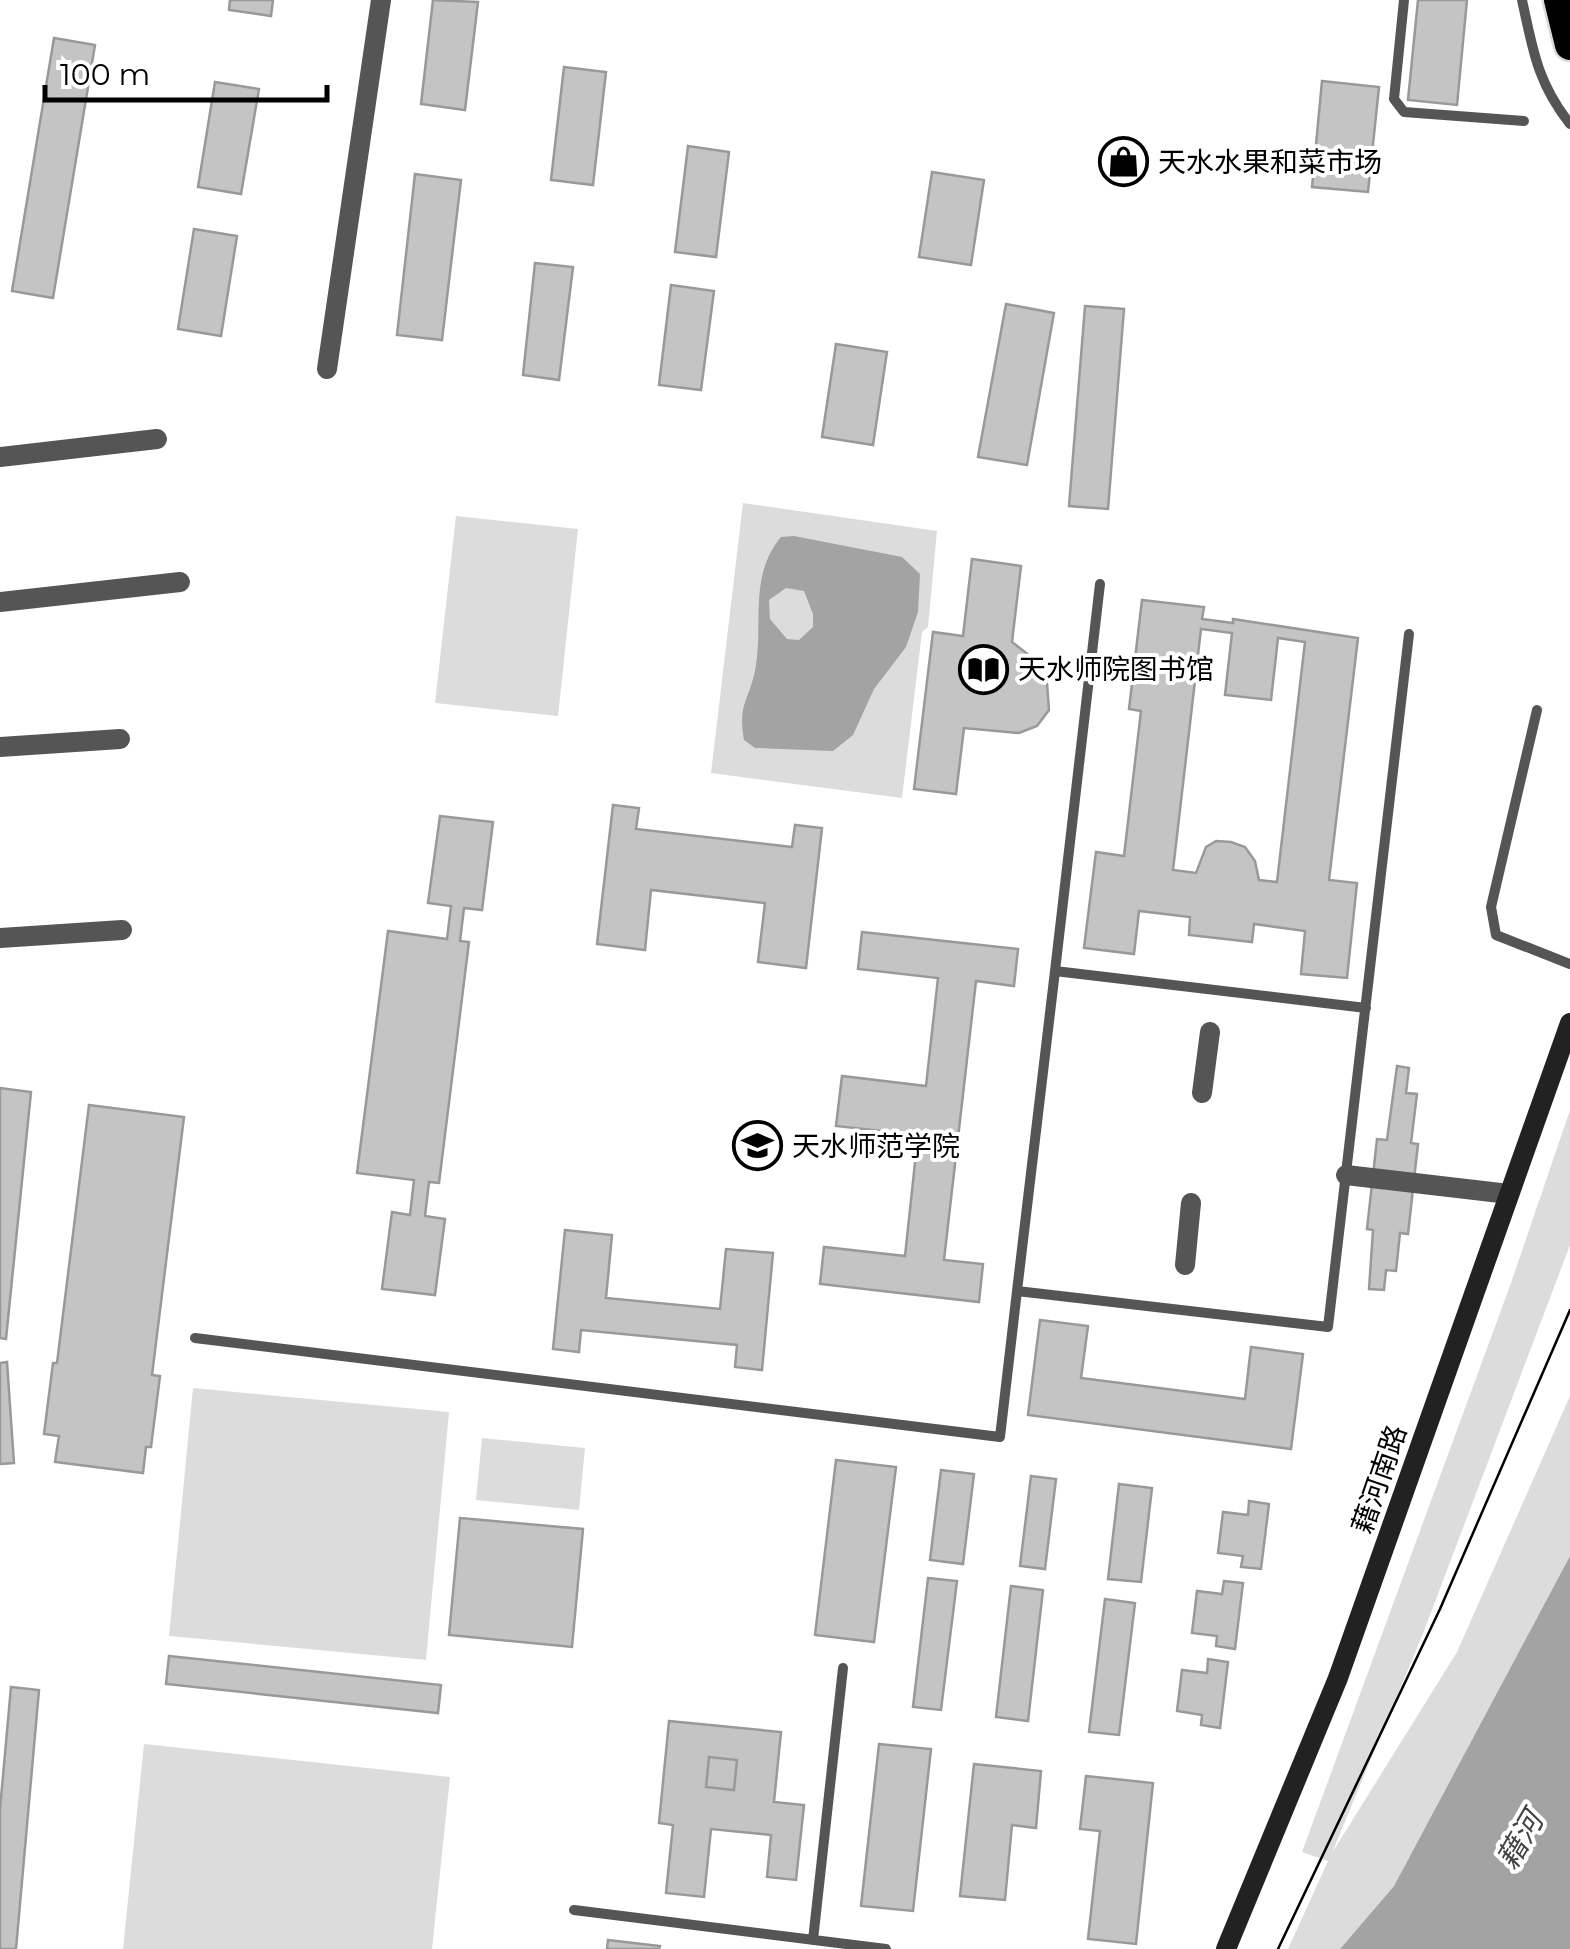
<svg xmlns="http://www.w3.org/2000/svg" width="1570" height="1949" font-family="Montserrat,'Noto Sans SC',sans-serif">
  <rect width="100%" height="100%" fill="#fff"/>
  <!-- green -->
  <path fill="#dcdcdc" d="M743,503L937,531L928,627L922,632L902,798L711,773Z
    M456,516L578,529L558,716L435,703Z
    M1570,1110V1245L1424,1631L1332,1853L1457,1652L1570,1396V1556L1394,1886L1340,1949H1288L1328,1861L1302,1852L1511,1283Z
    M193,1388L449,1412L426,1660L169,1636Z
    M482,1438L585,1448L579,1510L476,1500Z
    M144,1744L450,1777L432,1949H123Z"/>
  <!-- water -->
  <path fill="#a3a3a3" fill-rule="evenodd" d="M794,536L902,557L920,574L918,612L906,647L874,689L853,735L833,751L755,748L744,740C737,702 751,699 756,665C763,622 749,575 781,537ZM786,588L804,591L813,614V627L799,640L787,639L770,619L769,600Z
    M1570,1556V1949H1340L1394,1886Z"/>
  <!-- building -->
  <path fill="#c4c4c4" stroke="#999" stroke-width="2.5" fill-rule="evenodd" d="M230,0H273L271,16L229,10Z
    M433,0L478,2L465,110L421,104Z
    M1418,0H1467L1457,105L1408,100Z
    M54,38L95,45L53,298L12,291Z
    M564,67L606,72L593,185L551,180Z
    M1322,81L1379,87L1368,192L1312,187Z
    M215,82L259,89L241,194L198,187Z
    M688,146L729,152L716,257L675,252Z
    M932,172L984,180L971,265L919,257Z
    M415,174L461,180L442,340L397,335Z
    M194,229L237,236L221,336L178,329Z
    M535,263L573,267L559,380L523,375Z
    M671,285L714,291L701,390L659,385Z
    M1006,304L1054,313L1027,465L978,457Z
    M1085,306L1124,309L1108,509L1069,506Z
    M836,344L887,352L873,445L822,437Z
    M972,559L1021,566L1012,642L1029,655L1047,683L1049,710L1037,726L1019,733L964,728L956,794L914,789L933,632L963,636Z
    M1142,600L1204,607L1202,619L1233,623V619L1358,638L1329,880L1357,883L1347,978L1301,974L1305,931L1254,924L1252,942L1189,935L1190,917L1139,911L1134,954L1084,948L1096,852L1124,856L1141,711L1129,709ZM1201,629L1232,633L1225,695L1271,700L1278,638L1305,642L1277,882L1259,880L1255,861L1245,847L1231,842L1216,841L1206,847L1196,873L1173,870Z
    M613,805L639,808L636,829L792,847L795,825L822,828L806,968L758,962L765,903L651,890L645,950L597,944Z
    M440,816L493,822L482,910L464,908L460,941L469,942L439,1183L429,1182L425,1216L445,1219L435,1295L382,1289L392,1212L410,1215L414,1180L357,1173L388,931L447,939L451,906L428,903Z
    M862,932L1018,949L1014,986L976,981L944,1260L983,1264L979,1302L820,1284L824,1247L905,1256L918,1135L836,1126L842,1076L926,1086L938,978L858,969Z
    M1397,1066L1409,1068L1406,1093L1417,1094L1411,1143L1418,1144L1408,1234L1400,1233L1396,1271L1386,1270L1384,1290L1369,1289L1373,1230L1367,1229L1377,1139L1387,1140Z
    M0,1088L31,1092L6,1339L0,1338Z
    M89,1105L184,1117L152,1375L160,1376L151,1447H146L143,1473L55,1462L59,1436L44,1434L53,1363H57Z
    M565,1230L612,1235L606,1298L720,1309L726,1249L773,1253L762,1370L735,1367L737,1345L581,1330L579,1352L553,1349Z
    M1040,1320L1088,1326L1081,1378L1245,1399L1251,1347L1303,1354L1291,1449L1028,1415Z
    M7,1362L14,1463L0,1464V1363Z
    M836,1460L896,1467L874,1642L815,1635Z
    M941,1470L974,1474L963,1564L930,1560Z
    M1031,1476L1056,1479L1045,1569L1020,1566Z
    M1119,1484L1152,1488L1141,1582L1108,1579Z
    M1249,1501L1269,1504L1261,1569L1241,1567L1243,1556L1218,1553L1223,1512L1248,1515Z
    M460,1518L583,1529L572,1647L449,1635Z
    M928,1578L957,1581L941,1710L913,1707Z
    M1224,1581L1243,1583L1235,1649L1216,1646L1217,1636L1192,1633L1197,1591L1222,1594Z
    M1011,1586L1043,1590L1028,1721L996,1717Z
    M1105,1599L1135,1603L1119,1735L1089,1732Z
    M169,1656L441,1685L438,1713L166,1684Z
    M1208,1659L1228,1662L1220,1728L1201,1725L1202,1715L1177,1711L1182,1670L1207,1673Z
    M11,1687L39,1690L16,1949H0V1809Z
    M669,1721L781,1732L774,1802L804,1805L796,1880L767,1877L771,1835L711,1829L704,1897L666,1893L673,1825L659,1823ZM709,1757L737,1760L734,1790L706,1787Z
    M879,1744L931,1749L913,1911L861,1906Z
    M709,1757L737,1760L734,1790L706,1787Z
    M974,1764L1041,1771L1036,1828L1012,1825L1005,1900L960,1896Z
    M1086,1776L1153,1783L1136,1944L1088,1939L1100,1831L1080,1829Z
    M608,1940L660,1946L659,1949H607Z"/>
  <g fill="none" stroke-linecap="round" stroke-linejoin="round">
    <defs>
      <path id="highway" d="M1559,0L1570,45"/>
    </defs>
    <!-- highway casing -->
    <use href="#highway" stroke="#dbdbdb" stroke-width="35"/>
    <!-- lane -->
    <path stroke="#555" stroke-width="10" d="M1404,0L1394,99L1404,112L1524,121
      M1522,0C1533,50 1537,82 1570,124
      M1537,710L1491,907L1496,935L1570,964
      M1055,971L1100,584
      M1366,1008L1055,971L1017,1291L1328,1327C1355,1096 1382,865 1409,634
      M195,1338L1000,1437L1017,1291
      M574,1910L886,1949
      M813,1940L843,1668"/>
    <!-- street -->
    <path stroke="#555" stroke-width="20" d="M327,369L381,0
      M0,457L157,439
      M0,602L180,582
      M0,747L120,739
      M0,938L122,930
      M1202,1093L1210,1032
      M1346,1175L1509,1194
      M1185,1265L1191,1203"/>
    <!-- secondary -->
    <path stroke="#222" stroke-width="20" d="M1226,1949L1338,1678L1570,1023"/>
    <!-- highway -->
    <use href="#highway" stroke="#000" stroke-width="30"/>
    <!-- tram -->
    <path stroke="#000" stroke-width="2.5" d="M1278,1949L1440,1609L1570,1310"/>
  </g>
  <!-- icons -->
  <defs>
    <symbol id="shop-ring" viewBox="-11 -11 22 22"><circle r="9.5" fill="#fff" stroke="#000" stroke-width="1.5"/><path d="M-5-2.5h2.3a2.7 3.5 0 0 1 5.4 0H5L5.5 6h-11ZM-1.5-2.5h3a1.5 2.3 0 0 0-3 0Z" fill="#000"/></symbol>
    <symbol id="library-ring" viewBox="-11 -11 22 22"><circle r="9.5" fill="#fff" stroke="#000" stroke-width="1.5"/><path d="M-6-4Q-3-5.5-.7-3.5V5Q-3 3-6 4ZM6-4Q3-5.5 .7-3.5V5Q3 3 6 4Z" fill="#000"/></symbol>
    <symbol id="university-ring" viewBox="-11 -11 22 22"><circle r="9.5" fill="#fff" stroke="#000" stroke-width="1.5"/><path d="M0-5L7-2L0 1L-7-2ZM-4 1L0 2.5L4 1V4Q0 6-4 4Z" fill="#000"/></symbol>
  </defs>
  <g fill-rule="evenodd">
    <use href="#shop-ring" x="1096" y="134" width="55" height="55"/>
    <use href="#library-ring" x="956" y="642" width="55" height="55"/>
    <use href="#university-ring" x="730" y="1118" width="55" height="55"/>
  </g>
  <g text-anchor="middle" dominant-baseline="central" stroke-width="8" stroke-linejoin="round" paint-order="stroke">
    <!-- poi labels -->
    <g font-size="28" fill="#000" stroke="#fff" text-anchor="start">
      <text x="1158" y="162">天水水果和菜市场</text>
      <text x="1018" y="669">天水师院图书馆</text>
      <text x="792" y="1146">天水师范学院</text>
    </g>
    <!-- street labels -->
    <g font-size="28" fill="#000" stroke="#fff">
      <text transform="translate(1379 1479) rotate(-71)">藉河南路</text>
    </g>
    <!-- water labels -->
    <g font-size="30" font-style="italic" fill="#444" stroke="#fff">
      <text transform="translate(1520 1840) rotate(-60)">藉河</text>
    </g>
  </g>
  <!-- scale -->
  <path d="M45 85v15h282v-15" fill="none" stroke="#000000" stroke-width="5"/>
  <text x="60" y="85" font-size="30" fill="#000000" stroke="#ffffff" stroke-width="8" paint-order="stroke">100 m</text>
</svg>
